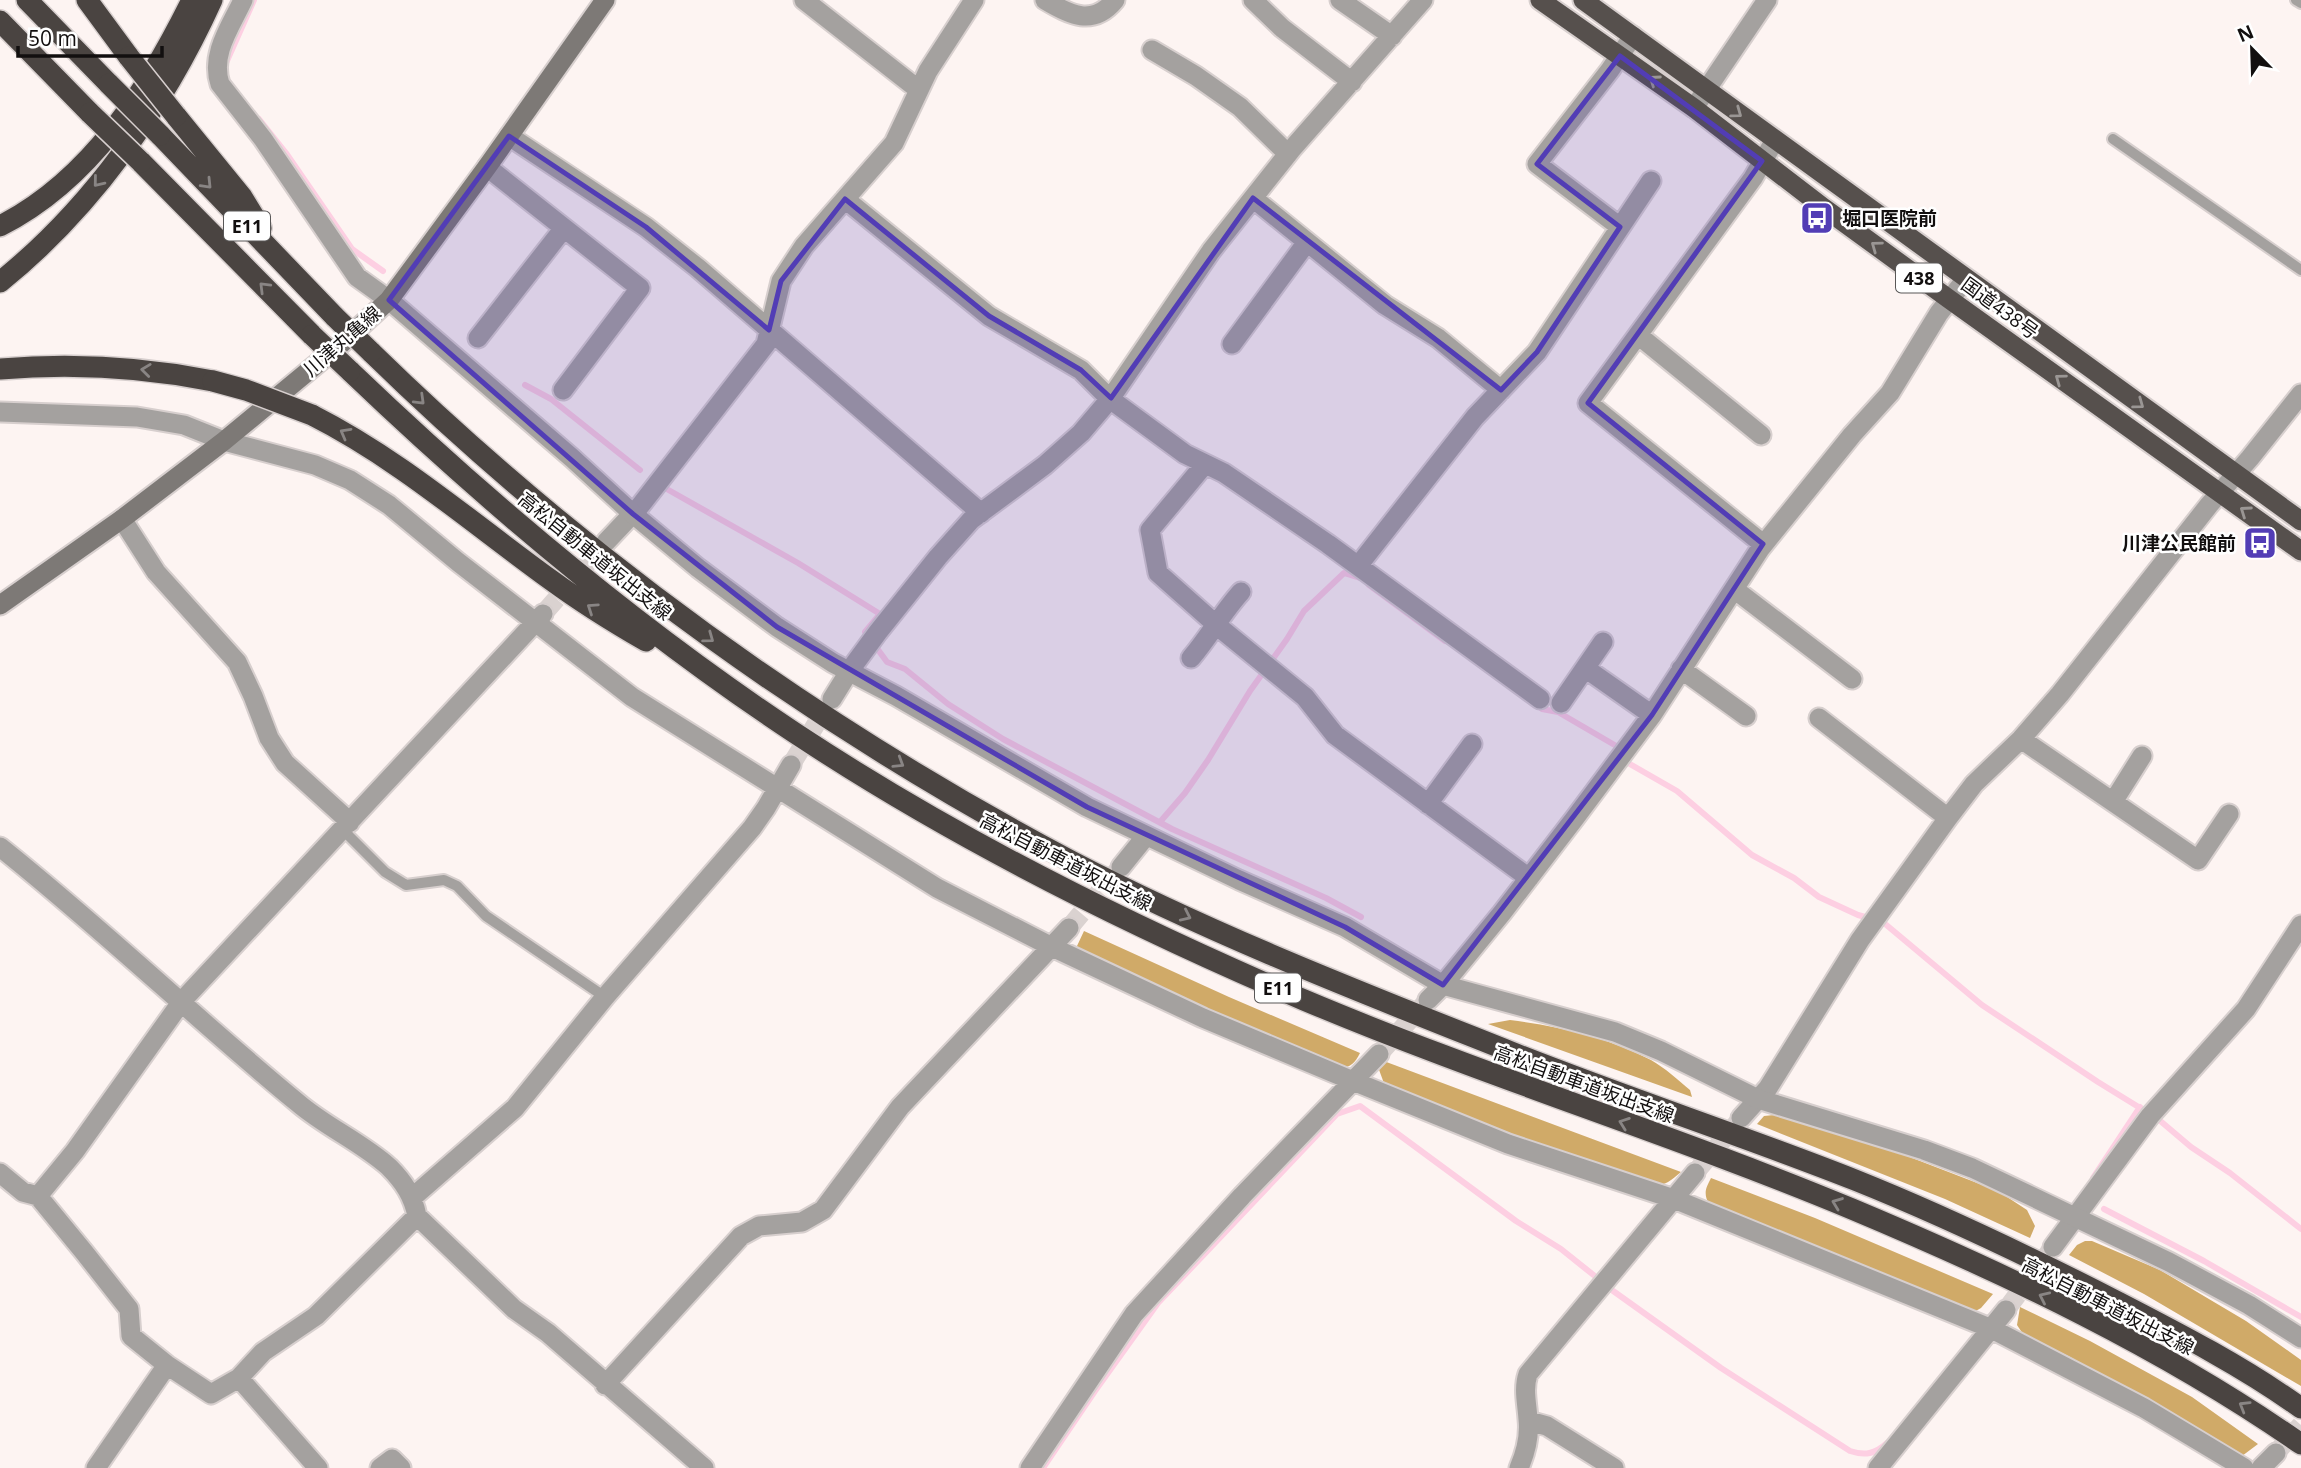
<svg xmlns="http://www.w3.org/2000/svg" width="2301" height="1468" font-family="'Open Sans','Noto Sans JP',sans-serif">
  <rect width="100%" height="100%" fill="#fdf4f2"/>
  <!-- forest -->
  <path fill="#d0aa68" d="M1084,931L1229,997L1360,1053C1355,1063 1351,1067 1339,1069L1080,955L1077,946Z
    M1510,1020C1558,1026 1607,1037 1651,1060C1665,1068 1678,1080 1690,1090L1692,1097L1488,1024Z
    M1381,1060L1681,1172C1669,1182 1664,1187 1648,1185L1385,1086L1378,1067Z
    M1774,1115L1894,1151L1998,1191L2027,1210L2035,1226L2030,1238L1945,1199L1757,1124L1764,1116Z
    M1711,1178L1815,1218L1993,1294L1981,1308L1974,1312L1709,1204C1703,1193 1706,1188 1711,1178Z
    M2085,1241H2092L2160,1270L2246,1321L2301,1360V1386L2144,1294L2069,1255L2077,1245Z
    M2020,1307L2090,1341L2192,1397L2258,1444L2242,1456L2070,1357L2023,1334L2017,1325Z"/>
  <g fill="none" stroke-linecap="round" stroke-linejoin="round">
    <!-- stream -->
    <path stroke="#fdcfe2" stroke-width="6" d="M226,63L254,0
      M259,119L286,153L352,249L383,271
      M525,385L551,399L640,470
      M665,488L798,563L880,614L865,632L887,662L905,669L948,704L1003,739L1172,829L1326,898L1361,917
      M1369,585L1445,641
      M1537,705L1542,709L1558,712L1618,747
      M1628,763L1677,791L1752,855L1794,878L1819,897L1858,915L1869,918
      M1160,822L1185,793L1208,760L1250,691L1287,639L1304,611L1344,573L1360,578
      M1884,923L1982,1005L2098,1082L2158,1119L2191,1147L2230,1173L2301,1229
      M2093,1178L2140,1107
      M2104,1209L2204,1261L2301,1317
      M1609,1288L1721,1368L1850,1451C1865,1456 1875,1454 1887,1443
      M1043,1468L1095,1391L1158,1303L1337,1114L1360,1106L1516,1221L1561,1249L1596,1277"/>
    <!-- minor-tunnel -->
    <path stroke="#dad2d0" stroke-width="19" stroke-dasharray="19 10" stroke-linecap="butt" d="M544,613L606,542
      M791,765L829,703
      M1069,928L1118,870
      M1379,1054L1425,1003
      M1695,1173L1737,1123
      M2006,1310L2050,1251
      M2276,1453L2301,1425"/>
    <defs>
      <path id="service" d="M2296,0L2301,3
        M2113,139L2301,270
        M343,830L385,872L406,885L444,880L457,886L486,916L605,997"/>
      <path id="minor" d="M243,0C231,26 210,54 220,84L263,139L357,277L389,300
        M804,0L919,90
        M1045,0C1070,15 1093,27 1115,0
        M1253,0L1282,28L1352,82
        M1340,0L1392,36
        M1152,50L1196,76L1240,107L1288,154
        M1694,108L1767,0
        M509,136L646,227L698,268L981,513
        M487,167L640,288L563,390
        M1253,198L1385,305L1438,338L1501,390
        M845,199L989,316L1081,370L1110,399L1185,454L1224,473L1328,544L1540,699
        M1620,227L1537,164L1610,70L1633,36
        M1638,335L1761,435
        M478,338L564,228
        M1232,344L1307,242
        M0,412L137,417L184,425L224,441L315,465L350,480L389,505L458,562L632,697L937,888L1052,947L1203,1018L1353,1081L1508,1144L1674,1199L1992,1329L2144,1408L2244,1468
        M1205,464L1150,530L1158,573L1220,628L1305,697L1335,735L1529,878
        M122,519L156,572L237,662L253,696L269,738L285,763L350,822
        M606,542L640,506L766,344L781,281L804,246L894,143L928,71L974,0
        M1763,544L1588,403L1753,178L1775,140
        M1358,566L1475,417L1537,352L1651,181
        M1734,589L1852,679
        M1191,658C1209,637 1222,613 1241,592
        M1585,668L1652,715
        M1681,669L1746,716
        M832,699L850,670L878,632L938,557L971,520L1045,465L1081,433L1110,399L1211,251L1291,150L1423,0
        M1561,703L1603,642
        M1819,718L1948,818
        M2021,739L2198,860L2229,814
        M2113,802L2142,756
        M1428,804L1472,744
        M0,847C103,929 197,1020 298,1103C326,1127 361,1142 389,1167C404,1182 413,1196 417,1216L514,1309L548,1333L704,1468
        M1121,867L1146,836
        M1428,1000L1443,985L1502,913L1575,818L1652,715L1760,549L1852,435L1890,393L1939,313L1966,279
        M1741,1118L1768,1088L1860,940L1948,818L1974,784L2021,739L2060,694L2209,505L2250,458L2301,394
        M0,1173L23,1192L38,1196L84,1252L129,1309L131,1336L167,1365L211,1394L239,1378L263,1352L316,1316L417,1216
        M38,1196L75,1151L182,1001L543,614
        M413,1197L515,1108L605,997L752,828L766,808L791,765
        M2053,1247L2150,1116L2246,1009L2301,925
        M239,1378L318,1468
        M605,1385L741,1236L759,1226L802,1222L823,1210L900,1107L1069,928
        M1529,1421L1547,1426L1614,1468
        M96,1468L167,1365
        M380,1468L392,1459L401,1468
        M1030,1468L1134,1314L1242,1196L1379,1054
        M1519,1468C1526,1452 1530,1437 1528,1419C1527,1403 1523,1389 1528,1374L1695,1173
        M1878,1468L2006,1310
        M2261,1468L2276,1453"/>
      <path id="tertiary" d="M389,300L572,458L633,514L698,568L777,627L833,663L896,696L1087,807L1239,880L1345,927L1443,985L1615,1032L1661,1051L1758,1099L1924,1150L1972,1168L2169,1262L2249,1305L2301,1338"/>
      <path id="secondary" d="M0,605L122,519L224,441L341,344L389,300L487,167L605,0"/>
      <path id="trunk" d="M1540,0L1694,108L1824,208L1949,299L2301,551
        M1583,0L2301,521"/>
      <path id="motorway" d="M27,0L109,84
        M87,0L129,57
        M0,21L90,113
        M176,116L242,197L261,228
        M160,135L335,317
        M141,162L312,335
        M0,226C91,180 148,89 192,0
        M0,282C91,209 164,106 212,0
        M371,352C581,557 812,724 1071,861C1213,935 1363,993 1511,1052C1624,1097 1741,1135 1855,1180C1945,1216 2032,1258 2118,1302C2180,1334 2244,1367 2301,1408
        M0,369C72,363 143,367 213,381
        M350,371C488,503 635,627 795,733C955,839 1128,925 1304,1000C1484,1076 1672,1134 1852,1209C2007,1274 2163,1348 2301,1444
        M312,415C399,459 472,523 551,580C581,602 613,622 646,641"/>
    </defs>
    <!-- service casing -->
    <use href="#service" stroke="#d7cfce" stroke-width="14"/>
    <!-- minor casing -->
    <use href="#minor" stroke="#d7cfce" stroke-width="23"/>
    <!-- tertiary casing -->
    <use href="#tertiary" stroke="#d7cfce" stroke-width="23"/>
    <!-- secondary casing -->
    <use href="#secondary" stroke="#d7cfce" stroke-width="23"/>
    <!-- trunk casing -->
    <use href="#trunk" stroke="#d7cfce" stroke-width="23"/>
    <!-- motorway casing -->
    <use href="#motorway" stroke="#d7cfce" stroke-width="24"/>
    <!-- service -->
    <use href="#service" stroke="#a4a19f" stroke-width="10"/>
    <!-- minor -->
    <use href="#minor" stroke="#a4a19f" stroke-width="19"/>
    <!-- tertiary -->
    <use href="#tertiary" stroke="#a4a19f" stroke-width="19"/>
    <!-- secondary -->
    <use href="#secondary" stroke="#7d7976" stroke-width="19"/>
    <!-- trunk -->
    <use href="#trunk" stroke="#56504d" stroke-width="19"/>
    <!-- motorway -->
    <use href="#motorway" stroke="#4a4441" stroke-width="21"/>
    <defs>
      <path id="motorway-bridge" d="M129,57L176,116
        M109,84L160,135
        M90,113L141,162
        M335,317L371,352
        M312,335L350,371
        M213,381L246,390L312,415"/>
    </defs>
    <!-- motorway-bridge casing -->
    <use href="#motorway-bridge" stroke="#d7cfce" stroke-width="24" stroke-linecap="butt"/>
    <!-- motorway-bridge -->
    <use href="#motorway-bridge" stroke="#4a4441" stroke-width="21"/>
  </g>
  <!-- one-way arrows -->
  <defs><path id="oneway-chevron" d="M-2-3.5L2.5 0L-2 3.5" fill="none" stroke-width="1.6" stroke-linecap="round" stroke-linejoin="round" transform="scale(1.75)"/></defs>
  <g stroke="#9a9694">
    <use href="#oneway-chevron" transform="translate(1654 80) rotate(-145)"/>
    <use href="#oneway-chevron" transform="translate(1737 113) rotate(36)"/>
    <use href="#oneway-chevron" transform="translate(1876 246) rotate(-144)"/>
    <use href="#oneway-chevron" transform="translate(2060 379) rotate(-144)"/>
    <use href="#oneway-chevron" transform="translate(2139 404) rotate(36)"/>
    <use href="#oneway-chevron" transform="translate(2245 511) rotate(-145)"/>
  </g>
  <g stroke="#898584">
    <use href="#oneway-chevron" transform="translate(98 182) rotate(129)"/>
    <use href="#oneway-chevron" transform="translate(207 184) rotate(46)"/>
    <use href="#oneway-chevron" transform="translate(264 287) rotate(-135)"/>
    <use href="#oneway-chevron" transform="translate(146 370) rotate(-173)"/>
    <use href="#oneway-chevron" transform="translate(420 400) rotate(44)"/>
    <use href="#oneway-chevron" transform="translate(345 433) rotate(-151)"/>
    <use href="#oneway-chevron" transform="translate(592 608) rotate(-146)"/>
    <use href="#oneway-chevron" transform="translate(709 638) rotate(36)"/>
    <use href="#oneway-chevron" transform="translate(899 763) rotate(32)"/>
    <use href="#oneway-chevron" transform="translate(1186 916) rotate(25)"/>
    <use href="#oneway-chevron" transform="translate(1624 1123) rotate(-160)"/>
    <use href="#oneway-chevron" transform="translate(1837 1203) rotate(-159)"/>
    <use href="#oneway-chevron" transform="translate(2044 1297) rotate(-155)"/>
    <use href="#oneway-chevron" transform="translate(2244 1406) rotate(-149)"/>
  </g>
  <!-- marked area -->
  <path fill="#523db5" fill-opacity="0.2" stroke="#523db5" stroke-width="5" stroke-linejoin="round" d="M1620,56L1762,161L1588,403L1763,544L1652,715L1443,985L1345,927L1087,807L777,627L633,514L389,300L509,136L646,227L769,330L781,281L845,199L989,316L1081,370L1111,398L1253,198L1501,390L1537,352L1620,227L1537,164Z"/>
  <!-- icons -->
  <defs>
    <symbol id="bus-square" viewBox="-11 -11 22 22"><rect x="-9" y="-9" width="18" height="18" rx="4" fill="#523db5" stroke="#fff"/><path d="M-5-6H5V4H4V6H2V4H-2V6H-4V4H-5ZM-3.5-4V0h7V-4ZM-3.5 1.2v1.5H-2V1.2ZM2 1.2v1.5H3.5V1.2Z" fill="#fff"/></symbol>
  </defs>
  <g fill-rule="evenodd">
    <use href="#bus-square" x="1798" y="199" width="38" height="38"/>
    <use href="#bus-square" x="2241" y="524" width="38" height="38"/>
  </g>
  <g text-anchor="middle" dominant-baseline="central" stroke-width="5" stroke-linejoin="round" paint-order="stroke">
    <!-- shield labels -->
    <g fill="#fff" stroke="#595757" stroke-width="2">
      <rect x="224" y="211.5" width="46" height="29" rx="5"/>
      <rect x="1896" y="263.5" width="46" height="29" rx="5"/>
      <rect x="1255" y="973.5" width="46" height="29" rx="5"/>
    </g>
    <g font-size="18" font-weight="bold" fill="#120f0f">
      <text x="247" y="226">E11</text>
      <text x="1919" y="278">438</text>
      <text x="1278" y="988">E11</text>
    </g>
    <!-- poi labels -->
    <g font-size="19" font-weight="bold" fill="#120f0f" stroke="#fff" text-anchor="start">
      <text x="1842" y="218">堀口医院前</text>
      <text x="2236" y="543" text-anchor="end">川津公民館前</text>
    </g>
    <!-- street labels -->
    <g font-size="19" fill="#120f0f" stroke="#fff">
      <text transform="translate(2000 308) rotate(36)">国道438号</text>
      <text transform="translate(342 341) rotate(-41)">川津丸亀線</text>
      <text transform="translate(595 556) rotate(39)">高松自動車道坂出支線</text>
      <text transform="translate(1066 862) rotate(27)">高松自動車道坂出支線</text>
      <text transform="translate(1584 1084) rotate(20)">高松自動車道坂出支線</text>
      <text transform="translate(2108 1306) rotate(27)">高松自動車道坂出支線</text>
    </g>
  </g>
  <!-- north arrow -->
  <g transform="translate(2252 49) rotate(337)" stroke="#ffffff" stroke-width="5" paint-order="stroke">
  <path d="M0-5L12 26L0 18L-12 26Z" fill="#120f0f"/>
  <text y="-10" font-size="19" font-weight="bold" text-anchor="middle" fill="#120f0f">N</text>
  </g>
  <!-- scale -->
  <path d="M18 46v10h144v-10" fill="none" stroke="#120f0f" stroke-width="3.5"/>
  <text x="28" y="46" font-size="21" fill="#120f0f" stroke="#ffffff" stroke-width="5" paint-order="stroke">50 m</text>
</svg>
